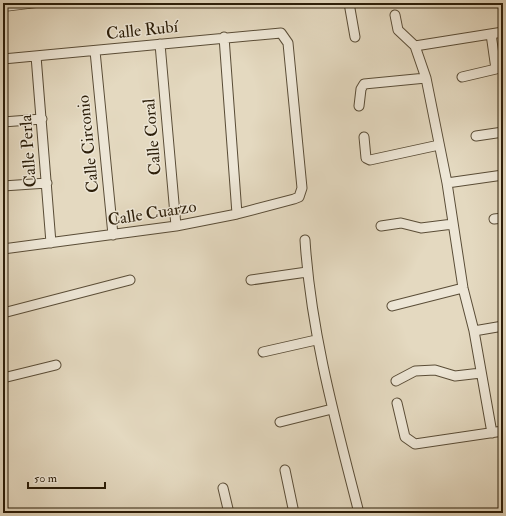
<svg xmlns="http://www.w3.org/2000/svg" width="506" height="516" font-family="'IM FELL Double Pica',serif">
  <rect width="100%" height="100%" fill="#e4d9c0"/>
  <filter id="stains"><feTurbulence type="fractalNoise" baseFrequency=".005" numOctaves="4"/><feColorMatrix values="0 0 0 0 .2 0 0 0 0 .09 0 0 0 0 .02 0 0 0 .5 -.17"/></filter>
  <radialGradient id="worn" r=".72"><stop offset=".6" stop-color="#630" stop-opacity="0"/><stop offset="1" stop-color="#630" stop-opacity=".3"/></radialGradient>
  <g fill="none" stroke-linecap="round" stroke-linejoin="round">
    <defs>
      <path id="lane" d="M3,9L52,3"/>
      <path id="street" d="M349,3L355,37
        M395,15L398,30L415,46
        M224,37L237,214
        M160,44L176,226
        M415,46L426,78L447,183L463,288L474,331L492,433
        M415,46L503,32
        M95,51L113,235
        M36,56L51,243
        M3,59L281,33L288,43L302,188L299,197L294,199L237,214L176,226L3,249
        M462,77L496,69L491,34
        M359,106L361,89L364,84L426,78
        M3,122L42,119
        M476,136L503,132
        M364,137L366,158L370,160L439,145
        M447,183L503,175
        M3,186L47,183
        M494,219L503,218
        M381,226L401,223L421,228L453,224
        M305,240C311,334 336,423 359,513
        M251,280L307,272
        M392,306L463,288
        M3,313L130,280
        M474,331L503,326
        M263,352L316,340
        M3,378L56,365
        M396,381L415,371L435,370L455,376L481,373
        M397,403L405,437L415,444L503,431
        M280,422L332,409
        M285,470L294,513
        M223,488L229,513"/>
    </defs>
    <!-- lane casing -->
    <use href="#lane" stroke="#5a4d37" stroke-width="6"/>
    <!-- street casing -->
    <use href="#street" stroke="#5a4d37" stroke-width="11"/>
    <!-- lane -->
    <use href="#lane" stroke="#ede6d6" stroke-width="4.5"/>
    <!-- street -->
    <use href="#street" stroke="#ede6d6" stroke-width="9"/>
  </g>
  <g text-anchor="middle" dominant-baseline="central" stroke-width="3" stroke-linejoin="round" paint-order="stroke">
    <!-- street labels -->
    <g font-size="17" fill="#2c1e09" stroke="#ede6d6">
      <text transform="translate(142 30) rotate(-6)">Calle Rubí</text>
      <text transform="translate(152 137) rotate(-95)">Calle Coral</text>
      <text transform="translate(88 144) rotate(-96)">Calle Circonio</text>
      <text transform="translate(28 151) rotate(-94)">Calle Perla</text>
      <text transform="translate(152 213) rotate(-9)">Calle Cuarzo</text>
    </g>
  </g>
  <!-- margin -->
  <rect width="506" height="516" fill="none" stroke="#e4d9c0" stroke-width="16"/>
  <rect x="4" y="4" width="498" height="508" fill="none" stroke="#2c1e09" stroke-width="2"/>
  <rect x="8" y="8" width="490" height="500" fill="none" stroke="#2c1e09"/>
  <!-- scale -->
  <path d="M28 482v6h77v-6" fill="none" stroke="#2c1e09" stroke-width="2"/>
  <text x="34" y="482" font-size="12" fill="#2c1e09" stroke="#ede6d6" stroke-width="3" paint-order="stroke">50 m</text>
  <rect width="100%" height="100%" filter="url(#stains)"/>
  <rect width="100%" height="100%" fill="url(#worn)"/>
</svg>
